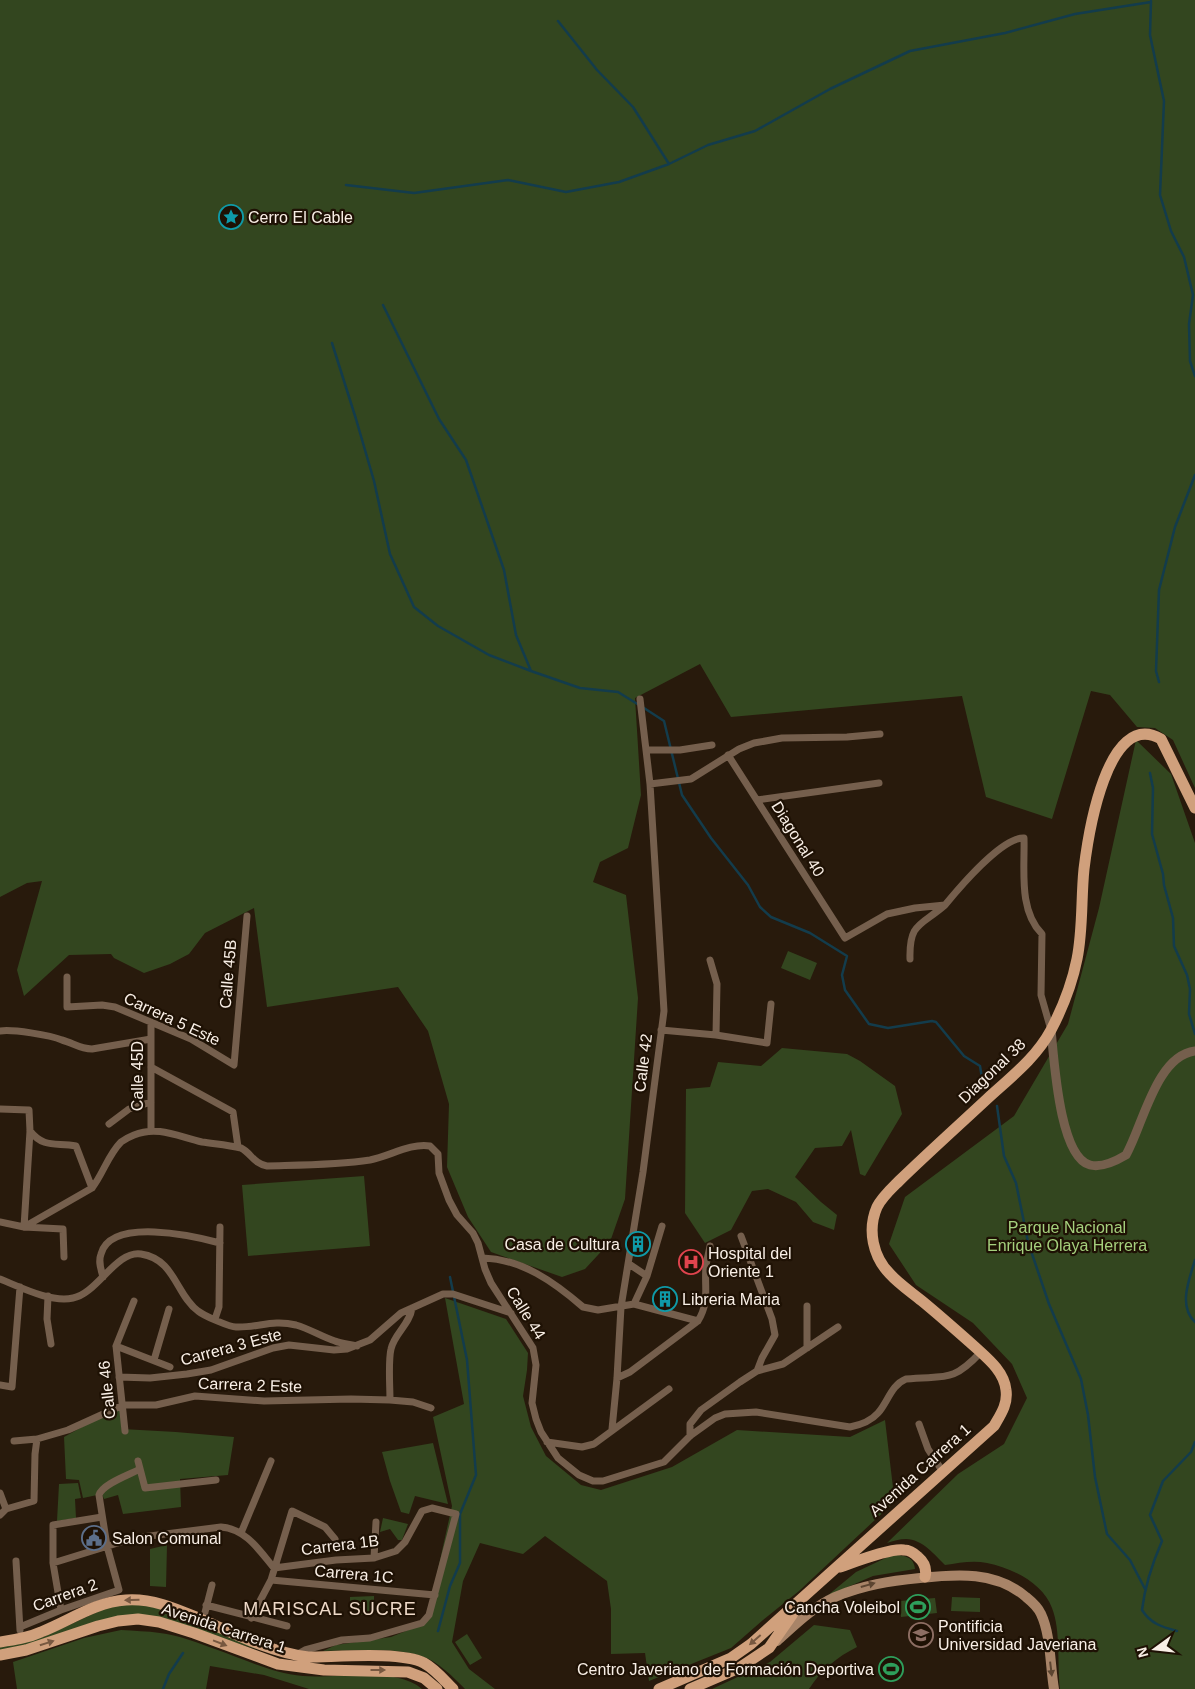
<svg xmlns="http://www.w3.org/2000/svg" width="1195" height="1689" font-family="Helvetica,sans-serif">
  <rect width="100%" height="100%" fill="#281a0c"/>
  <!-- green -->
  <path fill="#33461f" d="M0,0H1195V788L1173,740L1155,728L1137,727L1110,695L1091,691L1052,819L986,797L962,696L731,717L700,664L635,698L641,795L628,848L600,862L593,882L626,895L638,998L625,1199L610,1242L585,1269L562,1277L491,1252L468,1217L447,1167L449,1104L428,1031L398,987L267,1007L254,908L205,933L189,954L170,964L144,973L114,958L111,954L69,955L24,996L17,970L42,881L27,883L0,897Z
    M1136,740L1171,774L1195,843V1689H1060C1057,1664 1061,1631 1052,1608C1043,1583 1012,1568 987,1563C973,1560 959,1563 945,1565C935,1555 922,1539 906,1539C900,1539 893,1541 887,1543L958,1474L1004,1444L1027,1398L1012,1364L973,1323L916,1285L889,1244L905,1197L1014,1116L1068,1024L1099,908Z
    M788,951L817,963L810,980L781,968Z
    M782,1048L847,1054L860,1061L895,1086L902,1114L865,1176L860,1174L851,1130L842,1146L815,1148L795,1177L821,1202L837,1215L834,1230L813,1222L796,1202L768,1189L752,1191L731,1230L705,1243L685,1213L686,1089L710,1087L718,1062L761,1066Z
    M364,1176L370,1246L248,1256L242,1185Z
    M445,1298L506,1319L528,1353L527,1370L523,1396L531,1427L546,1456L581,1485L601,1490L672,1467L737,1430L850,1437L885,1420L894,1496L892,1504L799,1591L763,1620L731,1648L649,1681L645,1653L611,1654V1609L607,1581L545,1536L523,1554L480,1543L463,1581L452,1642L469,1669L495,1689H465C453,1677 438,1661 421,1656C394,1647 352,1651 323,1651L336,1645L391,1637L426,1623L452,1506L433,1417L464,1404Z
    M120,1406L122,1429L176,1432L234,1437L228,1475L180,1479L181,1507L123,1514L118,1495L104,1499L102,1494L83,1498L79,1480L66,1479L64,1437Z
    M433,1443L448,1504L415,1496L409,1514L401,1512L390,1481L382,1452Z
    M78,1483L81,1498L75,1499L76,1518L57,1521L59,1484Z
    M383,1518L408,1524L402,1540H398L390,1529L380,1532Z
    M167,1545L166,1587L150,1586V1549Z
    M892,1555C903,1555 914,1556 915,1569L873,1576L827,1596L856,1572Z
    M374,1596V1614L350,1615V1597Z
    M952,1597L980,1598V1612L951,1611Z
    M935,1598L937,1613L901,1617L900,1601Z
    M123,1604H143L172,1612L263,1651L154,1618L0,1652V1647L43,1637L104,1609Z
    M814,1625L850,1630L857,1647C837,1657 821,1670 809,1689H712L770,1662Z
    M121,1630C134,1631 147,1631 160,1633C178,1635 198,1643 215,1649C244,1659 271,1673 303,1676C336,1679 396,1666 422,1689H309L264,1675L210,1666L206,1689H17L13,1662L84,1638Z
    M467,1634L482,1658L470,1665L455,1642Z"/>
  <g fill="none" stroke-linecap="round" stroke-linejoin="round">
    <!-- stream -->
    <path stroke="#133c4c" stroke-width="2.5" d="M1151,1L1150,35L1164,101L1160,195L1171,231L1184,257L1193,295L1189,324L1190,361L1195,376
      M558,21L597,70L633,107L669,164
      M346,185L414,193L508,180L566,192L619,182L669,164L708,145L755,131L830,89L910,51L1005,33L1075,14L1151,2
      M383,305L439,419L466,460L504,570L516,635L531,671L580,688L618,692L639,705
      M332,343L356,419L374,481L390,554L414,607L438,626L489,655L531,671
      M1159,682L1156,671L1159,590L1175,527L1195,475
      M644,708L664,721L682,795L711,838L748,885L760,907L771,917L810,933L847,956L842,975L845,990L869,1024L888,1028L932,1021L936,1022L964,1056L980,1066L983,1084
      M1150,773L1153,788L1152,834L1163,874L1164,885L1173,918L1174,946L1187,975L1190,989L1189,1014L1195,1034
      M997,1106L1004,1156L1016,1183L1028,1242L1049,1304L1081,1379L1088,1415L1095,1477L1107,1534L1130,1560L1145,1589
      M1195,1260C1189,1280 1178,1306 1195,1322
      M438,1631L450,1586L460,1563V1514L476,1475L467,1360L450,1277
      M1177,1631C1162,1627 1151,1624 1142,1610C1145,1585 1152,1564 1162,1541L1150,1515L1163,1481L1191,1452L1195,1442
      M163,1689L169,1674L183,1653"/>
    <!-- minor -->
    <path stroke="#755f4d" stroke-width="7" d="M646,750H680L712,745
      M728,755L845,938L887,914L915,908L945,905C959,888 1002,837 1024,838C1025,868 1018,910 1042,934L1041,995L1051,1030
      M650,784L691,779L739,749L754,743L782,738L847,737L880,734
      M757,800L879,783
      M910,959C909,922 921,926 945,905
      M710,960L717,984L716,1035
      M67,977V1007L102,1005L115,1007L191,1039L234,1065L247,916
      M661,1030L716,1035L767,1043L771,1004
      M0,1031C12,1029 50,1035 62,1040C73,1043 80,1049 92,1049L151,1039
      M151,1067L233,1112L238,1147
      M0,1109L29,1110L30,1131L24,1227
      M109,1124L129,1109L151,1102
      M151,1130V1022
      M30,1131C44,1149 57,1142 76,1146L92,1188
      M0,1222L24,1227L63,1229L64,1257
      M24,1227L92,1188C103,1174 108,1155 121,1142C125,1139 129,1137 134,1135C158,1125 179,1137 202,1142C215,1144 228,1145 241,1148C251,1153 254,1164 267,1166C301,1165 337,1165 370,1160C390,1156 410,1143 430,1146L438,1154L439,1173L449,1200L457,1215L473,1233L478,1243L485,1269L491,1283L533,1348L536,1365L532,1403L536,1419L541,1432L558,1458L579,1475L593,1481H603L664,1462L690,1436L715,1418L725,1414L756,1412L850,1427C860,1425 871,1421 878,1413C888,1402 891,1385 906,1379C945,1375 951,1384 981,1352
      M741,1236L772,1319L775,1335L762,1358L757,1371
      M483,1258C522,1259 554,1282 583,1307L598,1310L634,1304L698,1321
      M629,1264L647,1276
      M103,1277C101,1269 98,1262 101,1254C111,1217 194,1236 220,1243
      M0,1279C20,1287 51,1303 73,1298C97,1294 116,1250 141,1254C175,1259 176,1295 198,1311C204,1316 230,1327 236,1327C258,1328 272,1319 296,1325C310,1329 322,1337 335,1341C342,1344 350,1344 357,1346
      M48,1296L47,1319L51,1344
      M634,1304L647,1276L662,1226
      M215,1319L219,1307L220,1227
      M116,1346L170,1367
      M807,1348V1306
      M154,1360L169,1309
      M119,1377L150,1378L187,1374L211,1370L273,1348L289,1345L334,1350L347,1349L370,1340L401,1313L443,1294H453L511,1313
      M617,1378L630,1372L698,1321C710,1301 704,1288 706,1266C707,1259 709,1252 710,1246
      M0,1385L12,1387L20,1287
      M390,1400C390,1386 388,1362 391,1349C394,1334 410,1324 412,1308
      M919,1424L928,1449L943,1472
      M612,1429L617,1378L621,1307L643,1172L664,1011L650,784L640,699
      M125,1431L116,1346L134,1301
      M690,1436V1424L701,1410L740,1382L757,1371L783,1364L838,1327
      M14,1441L37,1439L68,1430L123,1405H156L195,1396L264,1401L351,1399L390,1400L413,1402L431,1408
      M547,1442L582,1447L594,1444L669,1389
      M138,1461L145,1488L216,1480
      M0,1493L6,1509
      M0,1515L6,1509L34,1501L35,1454L37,1439
      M241,1533L271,1461
      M374,1558L376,1522
      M16,1561L20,1630
      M53,1563L134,1538L221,1527C246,1529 259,1550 274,1568L336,1560L374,1558L396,1551L405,1542L422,1511L432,1508L456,1514L429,1615L422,1623L370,1638L342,1640L305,1650L296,1655
      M271,1580L435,1595
      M206,1605L287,1626
      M61,1610L53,1563V1525L102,1517
      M251,1618L271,1580L292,1511L325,1527L335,1539
      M203,1620L212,1585
      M20,1627L61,1610L119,1590L107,1546L99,1495C102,1484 129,1475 140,1469"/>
    <!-- tertiary -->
    <path stroke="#755f4d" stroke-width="9" d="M1051,1030C1054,1057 1059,1157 1090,1165C1102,1168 1116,1161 1126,1155C1143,1125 1156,1056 1195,1051"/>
    <!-- secondary -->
    <path stroke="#a88468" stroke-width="10" d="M777,1641C795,1625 813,1607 835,1597C863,1585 890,1581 920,1578C957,1574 996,1571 1026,1597C1031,1601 1038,1607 1041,1614C1051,1635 1050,1666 1054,1689"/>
    <!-- primary -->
    <path stroke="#d0a07c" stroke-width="11" d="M840,1567C855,1562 890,1548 904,1550C909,1550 914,1553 918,1557C925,1563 927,1569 925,1577
      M0,1642C14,1640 28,1638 41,1632C69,1621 95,1602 126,1600C154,1598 179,1610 203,1620C237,1635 271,1652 308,1657C336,1657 401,1651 424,1663C435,1669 444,1680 453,1689
      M0,1655L26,1650L98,1626L118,1621L138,1619L159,1622L194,1633L278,1664L324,1670L408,1672L424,1678L437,1689
      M659,1689L731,1658L751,1644L994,1426C1001,1414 1008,1404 1006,1390C1004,1371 987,1358 974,1346C956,1330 939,1315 922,1301C911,1292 899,1284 890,1274C873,1257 867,1230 877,1207C882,1197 891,1189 899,1181C928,1153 958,1126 987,1099C1011,1077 1036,1058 1051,1030C1063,1007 1072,984 1077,959C1083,930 1081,898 1084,869C1088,836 1107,708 1161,739L1195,808
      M690,1689L739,1668L769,1648L794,1612"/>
  </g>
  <!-- one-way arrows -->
  <defs><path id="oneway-solid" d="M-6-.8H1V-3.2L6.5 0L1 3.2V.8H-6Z" transform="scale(1.25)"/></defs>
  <g fill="#5c4531">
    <use href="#oneway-solid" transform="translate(868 1585) rotate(-16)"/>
    <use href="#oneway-solid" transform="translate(1051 1669) rotate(83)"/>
  </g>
  <g fill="#775840">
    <use href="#oneway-solid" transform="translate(132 1600) rotate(179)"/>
    <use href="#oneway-solid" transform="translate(755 1640) rotate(139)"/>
    <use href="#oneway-solid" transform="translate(47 1643) rotate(-18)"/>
    <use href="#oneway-solid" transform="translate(220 1643) rotate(21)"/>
    <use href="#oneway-solid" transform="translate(378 1670)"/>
  </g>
  <!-- icons -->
  <defs>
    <symbol id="sight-ring" viewBox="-11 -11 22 22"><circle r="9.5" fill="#1e1104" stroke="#0f9aa8" stroke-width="1.5"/><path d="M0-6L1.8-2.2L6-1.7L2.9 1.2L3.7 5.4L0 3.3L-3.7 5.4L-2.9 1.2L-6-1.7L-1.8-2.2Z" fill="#0f9aa8"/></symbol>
    <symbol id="building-ring" viewBox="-11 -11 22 22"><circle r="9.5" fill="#1e1104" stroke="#0f9aa8" stroke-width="1.5"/><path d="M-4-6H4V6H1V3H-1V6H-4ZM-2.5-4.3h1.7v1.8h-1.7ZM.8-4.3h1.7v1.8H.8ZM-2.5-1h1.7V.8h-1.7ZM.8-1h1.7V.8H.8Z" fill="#0f9aa8"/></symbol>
    <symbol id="hospital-ring" viewBox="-11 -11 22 22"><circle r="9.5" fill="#1e1104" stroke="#e0444e" stroke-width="1.5"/><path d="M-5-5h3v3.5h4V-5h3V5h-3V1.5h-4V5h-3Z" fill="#e0444e"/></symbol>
    <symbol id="civic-ring" viewBox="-11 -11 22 22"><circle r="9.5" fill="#1e1104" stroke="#5c6f8a" stroke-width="1.5"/><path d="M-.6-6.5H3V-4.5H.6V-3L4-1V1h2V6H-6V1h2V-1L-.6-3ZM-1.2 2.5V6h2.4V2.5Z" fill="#5c6f8a"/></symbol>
    <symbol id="stadium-ring" viewBox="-11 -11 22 22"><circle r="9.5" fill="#1e1104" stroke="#2e9e5b" stroke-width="1.5"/><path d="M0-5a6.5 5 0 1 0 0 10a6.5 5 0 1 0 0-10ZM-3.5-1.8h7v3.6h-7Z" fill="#2e9e5b"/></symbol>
    <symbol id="university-ring" viewBox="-11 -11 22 22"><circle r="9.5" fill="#1e1104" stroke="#8d6e63" stroke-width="1.5"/><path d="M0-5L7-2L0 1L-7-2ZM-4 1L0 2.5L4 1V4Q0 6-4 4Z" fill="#8d6e63"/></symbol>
  </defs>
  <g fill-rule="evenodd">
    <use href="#sight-ring" x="217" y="203" width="28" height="28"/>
    <use href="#building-ring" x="624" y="1230" width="28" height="28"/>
    <use href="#hospital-ring" x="677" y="1248" width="28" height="28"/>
    <use href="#building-ring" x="651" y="1285" width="28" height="28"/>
    <use href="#civic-ring" x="80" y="1524" width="28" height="28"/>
    <use href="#stadium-ring" x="904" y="1593" width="28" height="28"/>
    <use href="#university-ring" x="907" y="1621" width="28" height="28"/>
    <use href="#stadium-ring" x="877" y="1655" width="28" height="28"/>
  </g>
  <g text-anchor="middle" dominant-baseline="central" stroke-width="4.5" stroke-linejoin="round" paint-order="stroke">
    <!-- poi labels -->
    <g font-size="16" fill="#f9efe6" stroke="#1e1104" text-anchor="start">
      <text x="248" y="217">Cerro El Cable</text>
      <text x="620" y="1244" text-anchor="end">Casa de Cultura</text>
      <text x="708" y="1253">Hospital del<tspan x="708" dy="18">Oriente 1</tspan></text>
      <text x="682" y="1299">Libreria Maria</text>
      <text x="112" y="1538">Salon Comunal</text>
      <text x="900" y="1607" text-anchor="end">Cancha Voleibol</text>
      <text x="938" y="1626">Pontificia<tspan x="938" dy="18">Universidad Javeriana</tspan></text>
      <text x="874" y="1669" text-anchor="end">Centro Javeriano de Formación Deportiva</text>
    </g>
    <!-- street labels -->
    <g font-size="16" fill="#f9efe6" stroke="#1e1104">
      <text transform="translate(798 839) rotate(58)">Diagonal 40</text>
      <text transform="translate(228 974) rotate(-85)">Calle 45B</text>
      <text transform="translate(172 1019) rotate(25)">Carrera 5 Este</text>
      <text transform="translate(643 1063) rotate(-83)">Calle 42</text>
      <text transform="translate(992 1071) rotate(-44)">Diagonal 38</text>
      <text transform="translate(137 1076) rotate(-90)">Calle 45D</text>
      <text transform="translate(526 1313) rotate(58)">Calle 44</text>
      <text transform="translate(231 1347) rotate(-15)">Carrera 3 Este</text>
      <text transform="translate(250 1385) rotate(2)">Carrera 2 Este</text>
      <text transform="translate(107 1390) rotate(-96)">Calle 46</text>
      <text transform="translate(920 1470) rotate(-42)">Avenida Carrera 1</text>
      <text transform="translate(340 1545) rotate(-7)">Carrera 1B</text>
      <text transform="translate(354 1574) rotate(5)">Carrera 1C</text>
      <text transform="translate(65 1595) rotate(-20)">Carrera 2</text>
      <text transform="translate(224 1628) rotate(18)">Avenida Carrera 1</text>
    </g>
    <!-- park labels -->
    <g font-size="16" fill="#a5d07d" stroke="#1e1104">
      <text x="1067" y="1227">Parque Nacional<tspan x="1067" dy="18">Enrique Olaya Herrera</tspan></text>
    </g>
    <!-- neighbourhood labels -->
    <g font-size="18" letter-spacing="1" fill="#eed9c8" stroke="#1e1104">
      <text x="330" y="1609">MARISCAL SUCRE</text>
    </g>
  </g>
  <!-- north arrow -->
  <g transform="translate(1155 1649) rotate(255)" stroke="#1e1104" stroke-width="4" paint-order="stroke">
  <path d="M0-4L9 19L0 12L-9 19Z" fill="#f9efe6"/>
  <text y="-8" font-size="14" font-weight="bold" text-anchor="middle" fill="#f9efe6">N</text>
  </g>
</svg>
